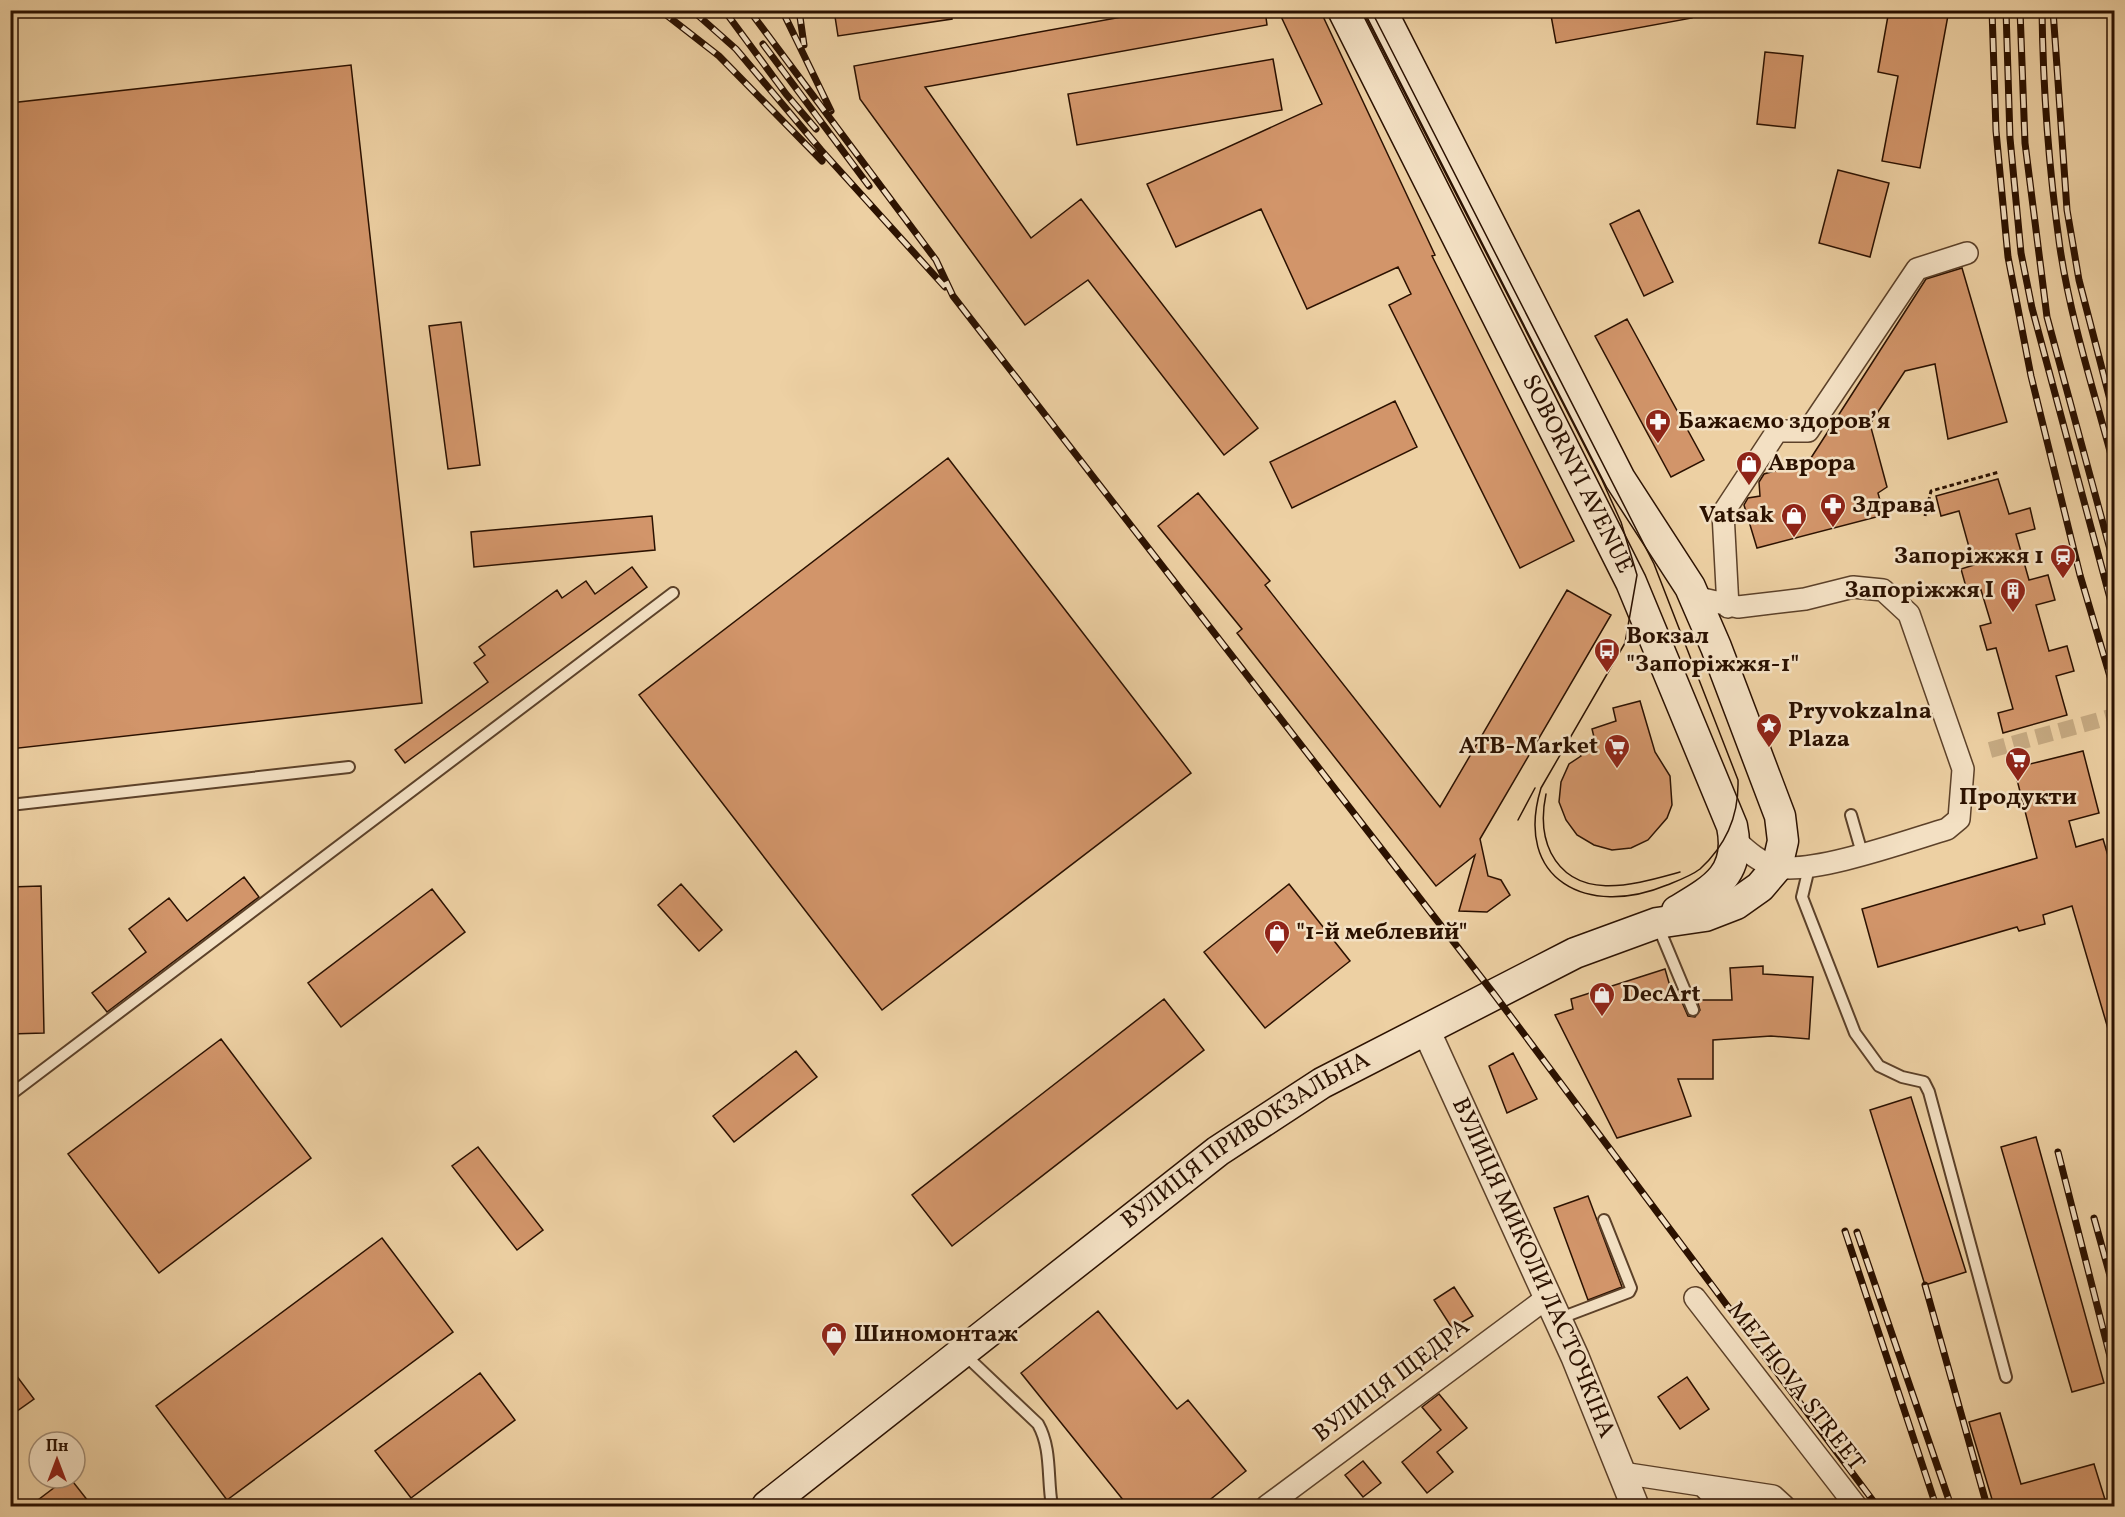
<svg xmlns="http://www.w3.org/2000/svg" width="2125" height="1517" font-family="Vollkorn,serif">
  <rect width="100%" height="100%" fill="#edd0a3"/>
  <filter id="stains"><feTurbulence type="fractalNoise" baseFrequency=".00333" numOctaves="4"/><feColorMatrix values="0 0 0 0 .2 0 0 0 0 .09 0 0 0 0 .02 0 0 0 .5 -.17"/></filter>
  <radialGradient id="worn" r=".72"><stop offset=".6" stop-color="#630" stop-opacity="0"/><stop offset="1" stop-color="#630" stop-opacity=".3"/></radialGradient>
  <!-- building -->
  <path fill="#d2956a" stroke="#2b1100" stroke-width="1.5" d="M834,10H951L952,19L838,36Z
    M1160,10H1265L1267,25L925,87L1031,238L1081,199L1258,428L1224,455L1088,280L1025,325L860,99L854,66Z
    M1278,10H1320L1435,255L1432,256L1574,541L1520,568L1389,305L1411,294L1398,267L1307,309L1261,209L1176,247L1147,184L1322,104Z
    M1550,10H1691L1692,18L1556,43Z
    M1889,10H1949L1920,168L1882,161L1898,76L1878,72Z
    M1765,52L1803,56L1795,128L1757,124Z
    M1273,59L1282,110L1077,145L1068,94Z
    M351,65L422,703L10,749V103Z
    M1838,170L1889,183L1870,257L1819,243Z
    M1639,210L1673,282L1644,296L1610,224Z
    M1962,268L2007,422L1948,439L1935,364L1905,371L1870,424L1887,487L1878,493L1884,515L1757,548L1744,505L1748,498L1760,496L1759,482L1764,474L1809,461L1926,279Z
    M1627,319L1704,460L1671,477L1595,336Z
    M461,322L480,465L448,469L429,326Z
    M1395,401L1417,447L1292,508L1270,462Z
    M948,458L1191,773L882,1010L639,695Z
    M1998,479L2009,514L2030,508L2035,529L2016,534L2029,580L2048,575L2055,600L2036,605L2049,651L2067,646L2074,671L2056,676L2067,715L2003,733L1998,713L2013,709L1996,648L1987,650L1980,626L1991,623L1981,590L1968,594L1961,569L1974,565L1959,511L1941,516L1936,496Z
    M1198,493L1270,581L1265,585L1440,807L1567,590L1611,615L1480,839L1488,876L1501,880L1510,895L1487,912L1459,911L1475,855L1436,886L1237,633L1242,629L1158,526Z
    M652,516L655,550L474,567L471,532Z
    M632,567L647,587L405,763L395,750L488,682L474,663L485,655L479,647L557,590L562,598L586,581L595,594Z
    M1640,701L1655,752L1670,776L1672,805L1667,818L1648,840L1631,848L1612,850L1594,845L1577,835L1566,820L1559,802L1561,782L1569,764L1581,756L1579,751L1596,745L1592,729L1616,721L1613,708Z
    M2083,751L2099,813L2069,821L2076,847L2103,839L2115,879V895L2110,897L2115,913V1039H2111L2072,906L2043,915L2045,924L2019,931L2017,927L1878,967L1862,909L2037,858L2014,768Z
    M244,877L259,897L107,1012L92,993L146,952L129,929L169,898L187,921Z
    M681,884L722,930L699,951L658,905Z
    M1289,884L1350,961L1265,1028L1204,952Z
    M41,886L44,1033L10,1034V887Z
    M432,889L465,932L341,1027L308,983Z
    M1763,966V974L1813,977L1809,1039L1771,1036L1713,1040V1079H1678L1691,1116L1617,1138L1555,1015L1573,1009L1571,999L1665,969L1674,1000H1681L1688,1016L1695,1017L1700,1010L1697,1000H1732L1730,968Z
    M1164,999L1204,1050L952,1246L912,1195Z
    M221,1039L311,1158L159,1273L68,1154Z
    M796,1051L817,1077L734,1142L713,1116Z
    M1513,1053L1537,1099L1507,1113L1489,1066Z
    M1911,1097L1966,1272L1925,1285L1870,1110Z
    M2036,1137L2104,1383L2072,1392L2001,1147Z
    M478,1147L543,1230L517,1250L452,1166Z
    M1588,1196L1622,1287L1588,1300L1554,1208Z
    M382,1238L453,1332L227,1500L156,1406Z
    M1454,1287L1473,1316L1452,1328L1434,1300Z
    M1098,1311L1177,1409L1188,1400L1246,1471L1202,1506H1128L1021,1373Z
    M10,1367L34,1399L10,1416Z
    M480,1373L515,1420L411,1498L375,1451Z
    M1687,1377L1709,1409L1680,1429L1658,1397Z
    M1439,1394L1467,1428L1437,1452L1453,1472L1427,1493L1402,1462L1441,1430L1422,1407Z
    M2000,1413L2021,1484L2094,1464L2107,1506H2044L2043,1502L2026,1506H1994L1969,1422Z
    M1363,1461L1381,1483L1363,1497L1345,1475Z
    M67,1478H70L92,1506H30Z"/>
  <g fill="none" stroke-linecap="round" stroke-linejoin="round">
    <!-- pedestrian-tunnel -->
    <path stroke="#c6aa82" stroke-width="16" stroke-dasharray="16 8" stroke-linecap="butt" d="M1990,750L2114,716"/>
    <defs>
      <path id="service" d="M10,805L349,767
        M1851,815L1862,853
        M1809,868L1802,897L1855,1033L1879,1066L1902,1077L1924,1082L1929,1092L2006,1377
        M1658,926L1693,1010
        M10,1095L673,593
        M1558,1319L1629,1292L1631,1288L1604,1220
        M963,1353L1038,1424C1052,1449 1047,1478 1052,1506"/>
      <path id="minor" d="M1694,597L1738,607L1805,599L1853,587L1883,590L1909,614L1963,769L1959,819L1947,829C1907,841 1815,874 1777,867C1760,863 1747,851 1735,840
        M1728,607L1723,513L1777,431H1808L1917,269L1967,253
        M1695,1298L1856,1506
        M1622,1473L1773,1496L1784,1506
        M1704,1487L1724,1506
        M1267,1506L1548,1297"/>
      <g id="tertiary">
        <path id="s1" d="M1426,1030L1575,1357L1635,1506"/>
      </g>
      <g id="secondary">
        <path id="s2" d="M1343,10L1631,582L1732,826C1742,874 1714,889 1677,911"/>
        <path id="s3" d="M767,1506L1218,1151L1322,1083L1575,953L1657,923L1705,916L1736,904L1760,887L1777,867L1783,841L1780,816L1716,647L1690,587L1620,479L1381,10"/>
      </g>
    </defs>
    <!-- service casing -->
    <use href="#service" stroke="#5c4129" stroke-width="14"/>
    <!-- minor casing -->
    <use href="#minor" stroke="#5c4129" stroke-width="24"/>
    <!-- tertiary casing -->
    <use href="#tertiary" stroke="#5c4129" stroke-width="30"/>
    <!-- secondary casing -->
    <use href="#secondary" stroke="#2b1100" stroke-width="33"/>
    <!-- path -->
    <path stroke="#2b1100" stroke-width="3" stroke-dasharray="4.5 3" stroke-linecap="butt" d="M1925,516L1931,491L1999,472"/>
    <!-- service -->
    <use href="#service" stroke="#f3e0c3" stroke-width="10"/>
    <!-- minor -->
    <use href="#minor" stroke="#f3e0c3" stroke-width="21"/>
    <!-- tertiary -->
    <use href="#tertiary" stroke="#f3e0c3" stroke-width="27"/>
    <!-- secondary -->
    <use href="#secondary" stroke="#f3e0c3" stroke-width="30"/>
    <!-- tram -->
    <path stroke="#2b1100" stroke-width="1.5" d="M1362,10L1602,480L1621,522L1637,575L1625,643L1541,788C1513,880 1588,918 1667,885C1677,881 1691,876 1700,869C1726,845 1739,814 1738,780L1654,564L1371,10
      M1546,794C1542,813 1542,835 1551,853C1577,903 1636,884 1680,872
      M1518,820L1535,788"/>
    <defs>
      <path id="rail" d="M660,10L719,56L822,161
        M692,10L736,49L821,150L945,287
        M724,10L786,94L816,129
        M749,10L936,260L953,296L1494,994L1877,1506
        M782,10L831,111
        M799,10L804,45
        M1992,10L1996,131L2008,257L2031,376L2080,575L2114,690
        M2006,10L2010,138L2021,253L2032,308L2114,613
        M2020,10L2025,143L2047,317L2114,564
        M2042,10C2043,90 2049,170 2060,248C2071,322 2095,394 2114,466
        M2053,10L2067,210L2079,280L2114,415
        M763,44L869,186
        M2058,1152L2114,1372
        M2094,1218L2114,1290
        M1845,1231L1936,1506
        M1857,1232L1951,1506
        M1925,1285L1987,1506"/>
    </defs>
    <!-- rail casing -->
    <use href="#rail" stroke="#2b1100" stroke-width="7"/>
    <!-- rail -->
    <use href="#rail" stroke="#f3e0c3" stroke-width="4.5" stroke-dasharray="14" stroke-linecap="butt"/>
  </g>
  <!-- icons -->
  <defs>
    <symbol id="pharmacy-pin" viewBox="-11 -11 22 30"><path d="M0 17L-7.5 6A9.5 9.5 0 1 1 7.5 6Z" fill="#8f2418" stroke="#f3e0c3"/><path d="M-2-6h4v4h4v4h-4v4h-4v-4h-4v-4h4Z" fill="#fff"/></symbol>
    <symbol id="shop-pin" viewBox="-11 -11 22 30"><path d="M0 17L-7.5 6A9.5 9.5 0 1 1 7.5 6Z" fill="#8f2418" stroke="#f3e0c3"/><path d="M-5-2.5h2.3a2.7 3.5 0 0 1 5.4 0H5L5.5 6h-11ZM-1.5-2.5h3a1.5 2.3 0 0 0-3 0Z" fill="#fff"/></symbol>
    <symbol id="station-pin" viewBox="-11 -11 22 30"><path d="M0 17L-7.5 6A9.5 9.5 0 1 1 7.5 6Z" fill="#8f2418" stroke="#f3e0c3"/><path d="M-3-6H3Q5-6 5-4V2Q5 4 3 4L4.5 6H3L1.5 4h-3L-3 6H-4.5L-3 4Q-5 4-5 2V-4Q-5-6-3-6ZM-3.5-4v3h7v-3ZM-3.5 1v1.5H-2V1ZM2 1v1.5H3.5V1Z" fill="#fff"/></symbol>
    <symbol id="building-pin" viewBox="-11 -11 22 30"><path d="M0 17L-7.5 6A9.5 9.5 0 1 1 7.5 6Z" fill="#8f2418" stroke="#f3e0c3"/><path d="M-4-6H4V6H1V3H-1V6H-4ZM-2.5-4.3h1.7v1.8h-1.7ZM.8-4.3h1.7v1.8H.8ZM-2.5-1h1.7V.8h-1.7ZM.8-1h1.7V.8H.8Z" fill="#fff"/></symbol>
    <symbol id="bus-pin" viewBox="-11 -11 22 30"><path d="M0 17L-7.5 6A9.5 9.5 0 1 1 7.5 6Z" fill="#8f2418" stroke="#f3e0c3"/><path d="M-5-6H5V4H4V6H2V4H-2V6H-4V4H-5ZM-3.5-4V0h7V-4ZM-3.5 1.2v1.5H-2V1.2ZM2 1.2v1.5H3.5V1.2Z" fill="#fff"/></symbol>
    <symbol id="sight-pin" viewBox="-11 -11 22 30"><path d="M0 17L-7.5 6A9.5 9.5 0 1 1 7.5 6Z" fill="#8f2418" stroke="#f3e0c3"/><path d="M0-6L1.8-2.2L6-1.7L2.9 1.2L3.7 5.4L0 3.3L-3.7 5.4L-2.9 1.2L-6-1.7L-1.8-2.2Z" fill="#fff"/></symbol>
    <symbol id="supermarket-pin" viewBox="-11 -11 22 30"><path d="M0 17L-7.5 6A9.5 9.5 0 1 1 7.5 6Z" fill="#8f2418" stroke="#f3e0c3"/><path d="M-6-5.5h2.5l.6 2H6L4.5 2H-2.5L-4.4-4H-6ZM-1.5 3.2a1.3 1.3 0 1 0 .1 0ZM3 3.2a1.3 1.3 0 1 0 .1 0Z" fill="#fff"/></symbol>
  </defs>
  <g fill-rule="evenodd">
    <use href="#pharmacy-pin" x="1643" y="407" width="30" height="40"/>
    <use href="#shop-pin" x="1734" y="449" width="30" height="40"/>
    <use href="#pharmacy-pin" x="1818" y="491" width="30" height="40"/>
    <use href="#shop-pin" x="1779" y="501" width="30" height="40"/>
    <use href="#station-pin" x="2048" y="542" width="30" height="40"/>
    <use href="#building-pin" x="1998" y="576" width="30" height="40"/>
    <use href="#bus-pin" x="1592" y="636" width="30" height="40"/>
    <use href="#sight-pin" x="1754" y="711" width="30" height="40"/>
    <use href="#supermarket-pin" x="1602" y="732" width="30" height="40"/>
    <use href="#supermarket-pin" x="2003" y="745" width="30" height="40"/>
    <use href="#shop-pin" x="1262" y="918" width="30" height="40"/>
    <use href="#shop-pin" x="1587" y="980" width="30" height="40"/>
    <use href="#shop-pin" x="819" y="1320" width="30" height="40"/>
  </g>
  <g text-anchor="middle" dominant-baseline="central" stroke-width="5" stroke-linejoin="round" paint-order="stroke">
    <!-- poi labels -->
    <g font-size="24" font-weight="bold" fill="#2b1100" stroke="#f3e0c3" text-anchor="start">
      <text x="1678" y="422">Бажаємо здоровʼя</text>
      <text x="1768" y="464">Аврора</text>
      <text x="1852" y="506">Здрава</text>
      <text x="1774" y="516" text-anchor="end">Vatsak</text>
      <text x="2044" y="557" text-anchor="end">Запоріжжя 1</text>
      <text x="1994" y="591" text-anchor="end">Запорiжжя I</text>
      <text x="1626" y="637">Вокзал<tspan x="1626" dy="28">"Запоріжжя-1"</tspan></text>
      <text x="1788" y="712">Pryvokzalna<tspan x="1788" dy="28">Plaza</tspan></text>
      <text x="1598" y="747" text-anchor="end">ATB-Market</text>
      <text x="2018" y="798" text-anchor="middle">Продукти</text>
      <text x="1296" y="933">"1-й меблевий"</text>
      <text x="1622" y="995">DecArt</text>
      <text x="854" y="1335">Шиномонтаж</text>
    </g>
    <!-- street labels -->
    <g font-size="24" fill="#2b1100" stroke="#f3e0c3">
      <text stroke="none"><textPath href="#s2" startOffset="520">SOBORNYI AVENUE</textPath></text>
      <text stroke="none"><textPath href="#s3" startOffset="603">ВУЛИЦЯ ПРИВОКЗАЛЬНА</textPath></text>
      <text stroke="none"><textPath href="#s1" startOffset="261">ВУЛИЦЯ МИКОЛИ ЛАСТОЧКІНА</textPath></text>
      <text transform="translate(1392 1381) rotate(-37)">ВУЛИЦЯ ЩЕДРА</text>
      <text transform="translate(1795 1387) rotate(52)">MEZHOVA STREET</text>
    </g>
  </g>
  <!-- margin -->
  <rect width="2125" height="1517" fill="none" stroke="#edd0a3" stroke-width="36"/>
  <rect x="12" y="12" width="2101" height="1493" fill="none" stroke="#2b1100" stroke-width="3"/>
  <rect x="18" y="18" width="2089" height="1481" fill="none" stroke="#2b1100" stroke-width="1.5"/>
  <!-- north arrow -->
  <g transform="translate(57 1460)"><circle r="28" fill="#f3e0c3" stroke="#a38d75" stroke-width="1.5"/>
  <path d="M0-4.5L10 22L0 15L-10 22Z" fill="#8f2418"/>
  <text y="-9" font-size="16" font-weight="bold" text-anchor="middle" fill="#2b1100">Пн</text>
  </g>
  <rect width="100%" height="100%" filter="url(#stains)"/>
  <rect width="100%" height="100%" fill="url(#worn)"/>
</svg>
